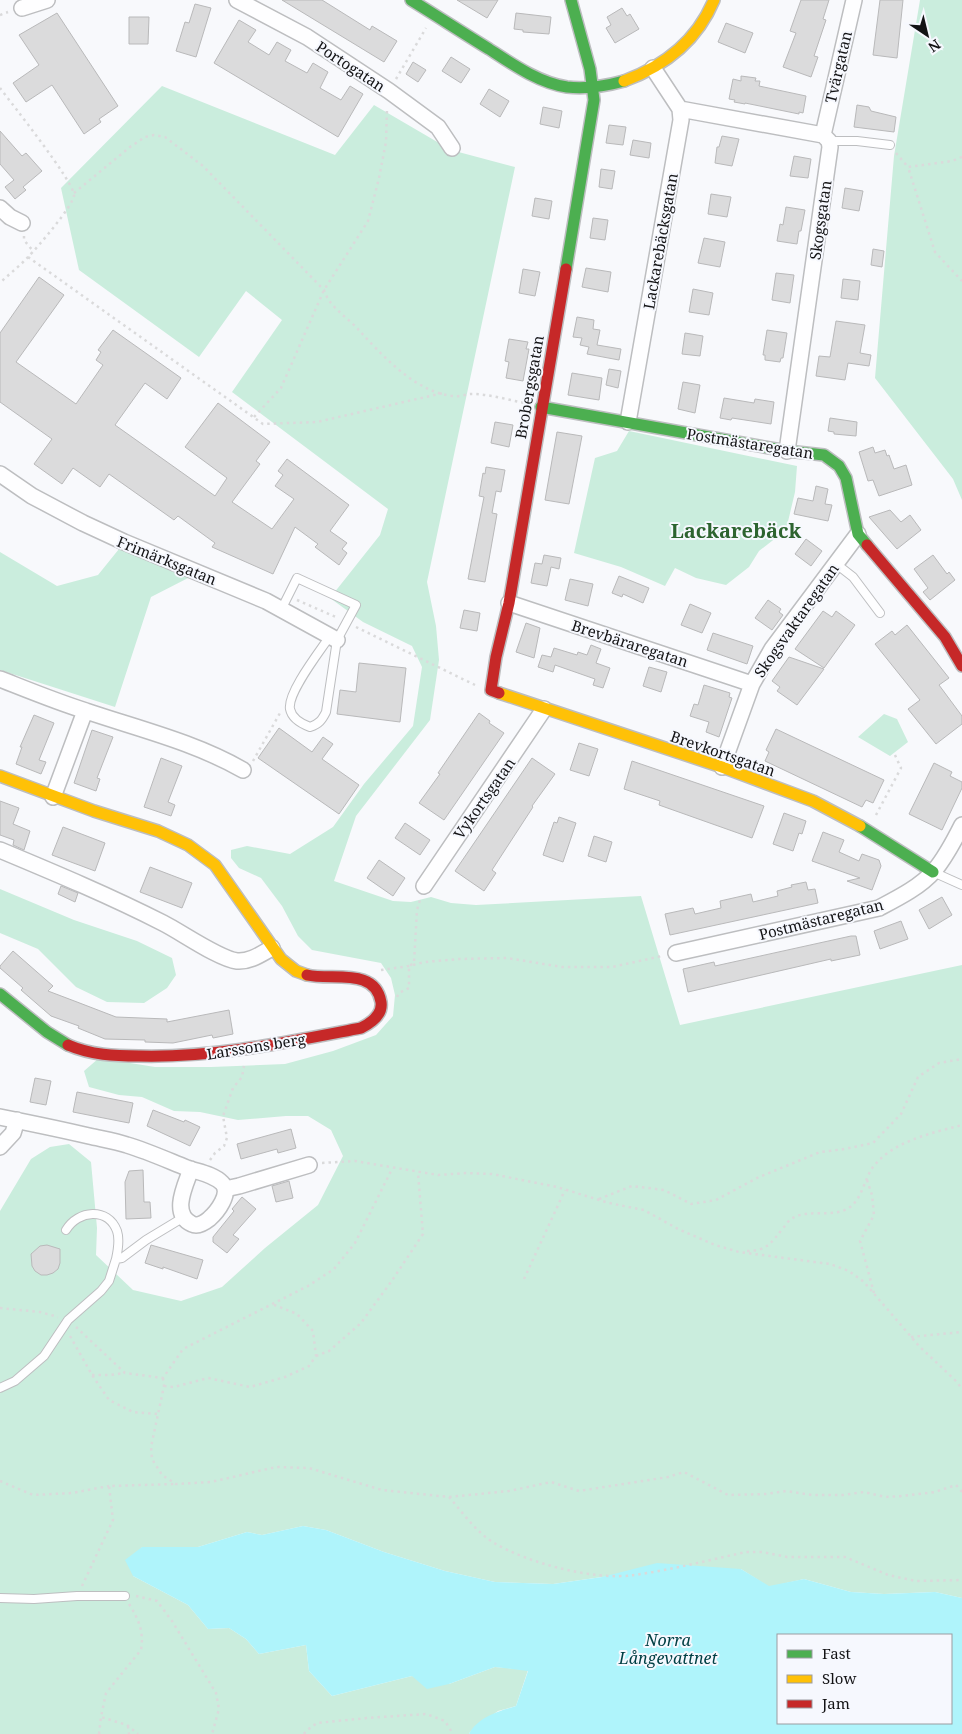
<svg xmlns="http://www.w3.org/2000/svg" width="962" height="1734" font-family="'Noto Serif',serif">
  <rect width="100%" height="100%" fill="#f8f9fc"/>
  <!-- green -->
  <path fill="#caeddd" d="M920,0H962V500L953,479L875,378L894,156Z
    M162,86L335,155L374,105L451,150L515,167L427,582L436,626L439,660L430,720L356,816L334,881L393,901L411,902L431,897L451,903L476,905L641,896L680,1025L962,965V1598L935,1592L884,1594L851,1592L804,1579L769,1587L741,1569L602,1577L553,1584L495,1582L445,1571L384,1552L326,1530L303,1526L262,1535L247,1532L198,1547H142L133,1576L188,1605L208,1629L229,1628L246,1639L259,1654L306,1645L309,1671L332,1696L412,1676L449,1684L495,1667L528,1670L516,1706L498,1711L470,1732L469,1734H0V1211L31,1159L50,1147L69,1144L91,1162L97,1228L96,1255L133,1290L181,1301L222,1287L265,1248L318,1205L343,1156L331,1130L308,1116H286L238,1120L200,1112L174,1111L142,1097L119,1095L89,1087L84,1071L99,1058L155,1067H211L285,1064L333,1051L376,1035L393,1016L395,995L391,978L381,963L312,950L298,936L282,906L261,878L239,868L231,858V850L247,846L290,854L333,827L364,784L413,726L422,667L412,646L363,622L330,598L380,535L388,509L232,392L282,320L246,291L199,357L79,270L61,188Z
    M629,431L797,466L795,492L786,530L759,551L749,567L726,585L696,578L675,568L665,586L621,567L574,553L595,458L617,451Z
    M119,549L192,576L151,597L115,707L0,670V552L57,586L98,575Z
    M884,714L897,719L908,742L890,756L858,737Z
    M0,889L74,920L137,941L172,958L176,975L167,988L144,1003L107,1002L76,987L38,949L0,933Z"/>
  <!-- water -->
  <path fill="#aff4fb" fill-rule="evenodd" d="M303,1526L326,1530L384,1552L445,1571L495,1582L553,1584L602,1577L657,1563L741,1569L769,1586L804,1579L851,1592L884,1594L935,1592L962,1598V1734H469C478,1717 499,1711 516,1706L528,1671L495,1667L449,1684L427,1689L412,1676L332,1696L309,1671L306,1645L259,1654L246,1639L229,1628L208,1629L188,1605L133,1576L125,1560L142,1547H198L247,1532L262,1535ZM778,1635H951V1723H778Z"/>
  <!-- building -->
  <path fill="#dbdbdc" stroke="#b9b9ba" d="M282,0H322L370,30L372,26L397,41L384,62Z
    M457,0H498L487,18Z
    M801,0H829L823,19L826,20L814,56L818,57L811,77L783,67L796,33L790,31Z
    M880,0H903L897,58L873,55Z
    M195,4L211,8L196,57L176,51L185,22L189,23Z
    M622,8L627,16L630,14L639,29L615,43L606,28L611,25L607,17Z
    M57,13L118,106L99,119L101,122L84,134L52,85L26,102L13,83L39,65L19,35Z
    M516,13L551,17L549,34L523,32V30L514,29Z
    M129,17H149L148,44H129Z
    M239,20L256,30L248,42L269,55L277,42L291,50L285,61L307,73L313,63L328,72L320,88L341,100L350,86L363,94L338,137L214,63Z
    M726,23L753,33L745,53L718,42Z
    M451,57L470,69L461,83L442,71Z
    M413,62L426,70L418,82L406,74Z
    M741,76L756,78L755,81H760L759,86L806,96L803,113L799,112V114L745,103V104L734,102L735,100L729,99L733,79L741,81Z
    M489,89L509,101L500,117L480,104Z
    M857,105L869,107L871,111L896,117L894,132L854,127Z
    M543,107L562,111L559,128L540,124Z
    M609,125L626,127L623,145L606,143Z
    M0,131L22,156L26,153L42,171L23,187L26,190L15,199L5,187L14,180L0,164Z
    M722,136L739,139L732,166L715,163L717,147H719Z
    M633,140L651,143L649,158L630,155Z
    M794,156L811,159L808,178L790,176Z
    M601,169L615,171L612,189L599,187Z
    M845,188L863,191L859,211L842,208Z
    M711,194L731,197L727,217L708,214Z
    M535,198L552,201L549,219L532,216Z
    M786,207L805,210L801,231H799L797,244L777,241L780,224L783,225Z
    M593,218L608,220L605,240L590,238Z
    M704,238L725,242L720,267L698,263Z
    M873,249L884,251L882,267L871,265Z
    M586,268L611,272L608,292L582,287Z
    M523,269L540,272L535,296L519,293Z
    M776,273L794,275L790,303L772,300Z
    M39,277L64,295L16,362L76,404L103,365L96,360L101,352L98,350L113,330L181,378L167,399L145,383L115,425L215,496L227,478L185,447L218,403L270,442L256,461L260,464L232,502L272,529L294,499L275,486L283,475L278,471L287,459L349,505L330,531L347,543L342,549L347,553L339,565L315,547L318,544L295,527L273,574L212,547L215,543L178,516L174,520L109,474L100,487L73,468L62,484L34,464L52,439L0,402V333Z
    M843,279L860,281L858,300L841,298Z
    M693,289L713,293L709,315L689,312Z
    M577,317L594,320L593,329L600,330L597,345L621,349L619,360L587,354L589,347L580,345L582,338L573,337Z
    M836,321L865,325L860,353L871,355L869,366L848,363L845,380L816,376L819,356L830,357Z
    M767,330L787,333L783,358H781L780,362L765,360V355H763Z
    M685,333L703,336L700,356L682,354Z
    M509,339L528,342L526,349H529L523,381L506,378L509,362L505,361Z
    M609,369L621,371L618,388L606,385Z
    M572,373L602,378L599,400L568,395Z
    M683,382L700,385L695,413L678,409Z
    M724,398L754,403L755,399L774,402L771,424L732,418L731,420L720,418Z
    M830,418L857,422L856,436L834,434V432L828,431Z
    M495,422L513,425L509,447L491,443Z
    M557,432L582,436L569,504L545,500Z
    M873,447L875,453L885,450L887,456L889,455L894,469L906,465L912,485L879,496L873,480L868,481L859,452Z
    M486,467L505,470L501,492L496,491L492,513L497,514L485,582L468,579L484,497L479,496L483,473L485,474Z
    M816,486L828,489L825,504L832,505L828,521L794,514L798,498L813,501Z
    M890,510L901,522L910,515L921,530L897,549L869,517Z
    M806,539L822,551L811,566L795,554Z
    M544,555L561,558L559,569L551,567L547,586L531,583L535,563L542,564Z
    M933,555L947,574L949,572L955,580L930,600L923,592L928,588L914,569Z
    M619,576L649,588L643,603L623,594L622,597L612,593Z
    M570,579L593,584L588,606L565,600Z
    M768,600L781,609L779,612L783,615L772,630L755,618Z
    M690,604L711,613L702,633L681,625Z
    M464,610L480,613L477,631L460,628Z
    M823,611L832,617L836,611L855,625L824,668L795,649Z
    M526,623L540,628L534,658L516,652Z
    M907,625L949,678L939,685L962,716V724L936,744L908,709L920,700L875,644L892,631L895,635Z
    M713,633L753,646L747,664L707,650Z
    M591,645L601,649L596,663L610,668L603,688L593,685L595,679L555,665L553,672L538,667L542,655L551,657L554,648L577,655L578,652L587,655Z
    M789,657L824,669L797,705L777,691L780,687L772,681Z
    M359,663L406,668L400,722L337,714L340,690L356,692Z
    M649,667L667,672L661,692L643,686Z
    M704,685L730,693L729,697L732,698L719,737L706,732L709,722L690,716L694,704L698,705Z
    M479,713L490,721L489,723L504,733L444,820L419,803L440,774L438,773Z
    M34,715L54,723L39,760L46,762L41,774L16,764L22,747H20Z
    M279,728L312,752L323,737L333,744L322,759L359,785L339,814L258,758Z
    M776,729L884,780L873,803L866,800L862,807L765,761L769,752L766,750Z
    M92,730L113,737L97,778L100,779L96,791L74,783Z
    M579,743L598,749L589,776L570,770Z
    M161,758L182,766L168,802L175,805L171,816L144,807Z
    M532,758L555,774L532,806L533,807L492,870L496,873L484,891L455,871Z
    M632,761L764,806L752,838L659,805L660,801L624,789Z
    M934,763L952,772L950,776L962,782V788L942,830L909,814Z
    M0,801L19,808L13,824L30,831L24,850L13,845L14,840L0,835Z
    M784,813L806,821L802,834L799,833L793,851L773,844Z
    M559,817L576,823L563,862L543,855L554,822L557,823Z
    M405,823L430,840L420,855L395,838Z
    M63,827L105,843L95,871L52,855Z
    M823,832L844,840L839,852L859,861L862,854L879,860L881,866L872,890L847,881L860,878L812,861Z
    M594,836L612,842L606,862L588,856Z
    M379,860L405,878L393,896L367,878Z
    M150,867L192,883L182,908L140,892Z
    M806,882L808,890L815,889L818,903L670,935L665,914L693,908L695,914L721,908L720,901L751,894L753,902L778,896L777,891L792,887L791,885Z
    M61,886L78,893L75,902L58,894Z
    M942,897L952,915L929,929L919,910Z
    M901,921L908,939L880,949L874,931Z
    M851,936H856L860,955L831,961V959L688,992L683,969L714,962L715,966Z
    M13,951L53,986L48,991L77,1002L116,1017L167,1019V1022L229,1010L233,1034L213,1038L212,1035L173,1043L145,1042V1040L105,1039L78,1028L79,1026L51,1016L21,990L23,988L0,968V966Z
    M35,1078L51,1081L46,1105L30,1102Z
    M77,1092L133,1103L129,1123L73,1112Z
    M153,1110L184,1122L185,1120L200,1127L190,1146L147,1126Z
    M291,1129L296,1148L278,1153L277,1149L241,1159L237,1144Z
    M143,1170L144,1202H150L151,1218L126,1219L125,1182L129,1171Z
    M289,1181L293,1198L276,1202L272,1186Z
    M242,1197L256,1209L233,1235L239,1239L227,1253L213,1242V1237L234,1211L232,1209Z
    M47,1245L60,1249V1263L58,1269L53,1273L47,1275H41L35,1271L32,1266L31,1254L40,1246Z
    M151,1245L203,1260L197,1279L163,1267V1269L145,1263Z"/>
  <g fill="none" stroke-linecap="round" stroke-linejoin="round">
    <defs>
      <path id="lane" d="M829,141H857L890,145
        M835,563L853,577L880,613
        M281,610L297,578L356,605L337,640L326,712C322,720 319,724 310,727C302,724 292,719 290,709C287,693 320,651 330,636
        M933,872L962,885
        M66,1230C78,1210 108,1207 117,1231C120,1240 118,1250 116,1259
        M0,1388L15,1381L44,1356L68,1320L101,1291L109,1281L116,1259L122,1258L146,1240L184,1217
        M0,1598L34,1599L77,1596H125"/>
      <path id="street" d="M237,0L307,37L389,91L438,127L452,148
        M22,8L47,0
        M680,109L823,135L829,141L830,147L787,451
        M823,135L854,0
        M0,208L10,217L22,223
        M628,422L681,120L680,109L653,68
        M0,474L32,496L83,523L124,542L266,601L337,640
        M509,603L752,684
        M0,679C28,690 57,702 86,711C139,729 194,742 243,770
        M722,767L752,684L772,649L858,534
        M53,797L85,711
        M0,850C55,873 110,896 163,923C181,932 219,959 237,961C250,962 261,954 272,948
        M424,886L544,709
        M676,953L879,908C898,898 920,887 934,871C945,858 954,841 962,825
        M0,1117C30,1123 60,1129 89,1136C102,1139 115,1141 127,1145C147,1151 167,1160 187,1168C198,1172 213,1174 222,1183C232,1193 217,1212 209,1219C204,1223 198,1227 192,1224C170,1214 186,1184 191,1169
        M0,1147L13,1133L17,1120
        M225,1189L239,1186L309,1165"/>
      <path id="fast" d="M411,0C437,16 463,33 489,49C512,64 539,83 567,87C586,89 606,86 624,81
        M566,269L594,100L590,69L571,0
        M541,407L787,451L824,455L839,466L846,478L858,534L867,545
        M860,826L933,872
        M0,994L47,1032L68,1045"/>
      <path id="slow" d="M624,81C665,66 697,41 714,0
        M499,693L722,767L813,801L860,826
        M0,776L94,811L158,831L188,845L215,865L281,959L296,971L307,975"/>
      <path id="jam" d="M867,545L945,637L962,666
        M499,693L491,690L496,657L509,603L566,269
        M68,1045C91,1055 115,1056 139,1056C214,1058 288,1042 361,1028C371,1023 383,1015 381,1002C375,967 332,981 307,975"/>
    </defs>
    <!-- lane casing -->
    <use href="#lane" stroke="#bdbec0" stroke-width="10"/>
    <!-- street casing -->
    <use href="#street" stroke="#bdbec0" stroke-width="18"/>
    <!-- fast casing -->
    <use href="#fast" stroke="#bdbec0" stroke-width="14"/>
    <!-- slow casing -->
    <use href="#slow" stroke="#bdbec0" stroke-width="14"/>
    <!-- jam casing -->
    <use href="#jam" stroke="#bdbec0" stroke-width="14"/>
    <!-- path -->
    <path stroke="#dadadb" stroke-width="2.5" stroke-dasharray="2.5 4" stroke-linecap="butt" d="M0,15L8,12
      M396,79L426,28
      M0,88C12,104 74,182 74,195C74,205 37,248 28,257C20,266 9,274 0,283
      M896,153L908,167
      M962,157L952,161L908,167L935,252L962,281
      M74,193L130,147L145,137L154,135L165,137L203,166L324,290C329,306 344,315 356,327C381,354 414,392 453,396C459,397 466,394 472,394C490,394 508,400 525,403
      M24,236V240L33,251
      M28,257L263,424L317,422L443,393
      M254,417L281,388L324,290L368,221L379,178L386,142L387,108
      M297,600L338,618
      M356,627L475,685
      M253,761L280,713
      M876,815L901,768L894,753
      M381,970L409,966L425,962L459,959L507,958L562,967H612L662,956
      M397,997L399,993L409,988V966L414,963L417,910L420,900
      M210,1160L215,1153L224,1146L227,1138L223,1116L233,1088L242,1077L244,1066
      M322,1163L355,1161L438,1175L467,1173L492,1174L557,1187L609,1203L644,1210L678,1229L715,1245L739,1252L830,1264L849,1271L864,1282L919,1346L957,1382L962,1389
      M867,1180L872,1195L874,1215L860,1241L874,1293
      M599,1199L632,1186L664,1190L691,1204L716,1200L757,1178L820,1152L845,1149L873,1143L901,1114L918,1077L939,1063L962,1059
      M747,1251C767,1251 772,1242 783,1228C786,1225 788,1221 791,1219C808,1208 829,1218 847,1209C862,1201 864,1179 873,1167C893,1141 932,1133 962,1125
      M524,1279L565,1190
      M0,1308L40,1312L58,1317
      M76,1327L125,1373L163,1378L183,1349L308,1286L334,1269L355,1243L392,1169
      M70,1336L92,1375L109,1400L133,1412L157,1414
      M911,1337L962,1332
      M316,1356L329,1351L361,1323L391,1282L423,1234L418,1173
      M92,1375H110L125,1373
      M163,1378L164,1386L151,1447L152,1459L162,1475L176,1484L211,1482L276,1467L309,1468L382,1490L449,1497L509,1491L551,1482L579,1491L668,1477L684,1472L728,1495L766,1494L786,1491L812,1495H843L864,1492L885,1497L902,1496L935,1492L956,1485L962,1492
      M164,1386L174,1387L208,1378L250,1387L285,1377L309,1366L316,1356L313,1331L297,1314L272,1304
      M0,1481L33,1495L72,1493L109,1486
      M449,1497C463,1513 476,1532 494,1543C528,1563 595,1581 634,1575C671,1570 709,1560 746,1552H762L787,1557H845L888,1575L916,1581L962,1580
      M82,1586L113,1520L109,1486L175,1484
      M136,1596L157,1601L172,1621L216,1693L219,1709L212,1734
      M129,1604C139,1620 144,1632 141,1650L106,1693L101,1717L127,1725L138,1734
      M128,1726L129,1734
      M99,1734L101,1717
      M304,1734L306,1731L317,1723L367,1718L426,1714L445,1721L453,1734"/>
    <!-- lane -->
    <use href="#lane" stroke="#fefeff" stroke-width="8"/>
    <!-- street -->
    <use href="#street" stroke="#fefeff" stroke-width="15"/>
    <!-- fast -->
    <use href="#fast" stroke="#4caf50" stroke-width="11"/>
    <!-- slow -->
    <use href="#slow" stroke="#ffc107" stroke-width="11"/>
    <!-- jam -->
    <use href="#jam" stroke="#c62828" stroke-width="11"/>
  </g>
  <g text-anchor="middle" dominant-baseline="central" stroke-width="4" stroke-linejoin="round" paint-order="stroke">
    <!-- street labels -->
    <g font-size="15" fill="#131315" stroke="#f6f8fe">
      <text transform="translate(351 66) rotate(33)">Portogatan</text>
      <text transform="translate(838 67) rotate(-77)">Tvärgatan</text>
      <text transform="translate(820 220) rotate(-82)">Skogsgatan</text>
      <text transform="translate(660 241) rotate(-80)">Lackarebäcksgatan</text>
      <text transform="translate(529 387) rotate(-80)">Brobergsgatan</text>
      <text transform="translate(750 443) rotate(9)">Postmästaregatan</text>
      <text transform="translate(167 560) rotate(22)">Frimärksgatan</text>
      <text transform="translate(796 620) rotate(-55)">Skogsvaktaregatan</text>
      <text transform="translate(630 643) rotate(18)">Brevbäraregatan</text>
      <text transform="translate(723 753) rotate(19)">Brevkortsgatan</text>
      <text transform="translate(484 798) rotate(-55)">Vykortsgatan</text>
      <text transform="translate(821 919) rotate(-14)">Postmästaregatan</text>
      <text transform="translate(256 1046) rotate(-9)">Larssons berg</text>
    </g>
    <!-- water labels -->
    <g font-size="16" font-style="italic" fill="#004045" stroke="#f6f8fe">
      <text x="668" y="1640">Norra<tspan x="668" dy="18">Långevattnet</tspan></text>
    </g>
    <!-- district labels -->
    <g font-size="20" font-weight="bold" fill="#2d6430" stroke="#f6f8fe">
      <text x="736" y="530">Lackarebäck</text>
    </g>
  </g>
  <!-- legend -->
  <rect x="777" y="1634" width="175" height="90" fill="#f6f8fe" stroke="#9b9ca1"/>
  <rect x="787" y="1650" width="25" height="8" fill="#4caf50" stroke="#9b9ca1"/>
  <text x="822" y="1659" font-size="15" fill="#131315">Fast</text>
  <rect x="787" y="1675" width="25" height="8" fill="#ffc107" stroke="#9b9ca1"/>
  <text x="822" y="1684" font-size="15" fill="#131315">Slow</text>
  <rect x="787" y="1700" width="25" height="8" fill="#c62828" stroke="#9b9ca1"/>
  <text x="822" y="1709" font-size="15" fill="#131315">Jam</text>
  <!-- north arrow -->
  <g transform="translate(927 35) rotate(145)" stroke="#f6f8fe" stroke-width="4" paint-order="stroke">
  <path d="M0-4L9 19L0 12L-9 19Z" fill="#131315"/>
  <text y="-8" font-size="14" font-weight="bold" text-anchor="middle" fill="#131315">N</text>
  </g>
</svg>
